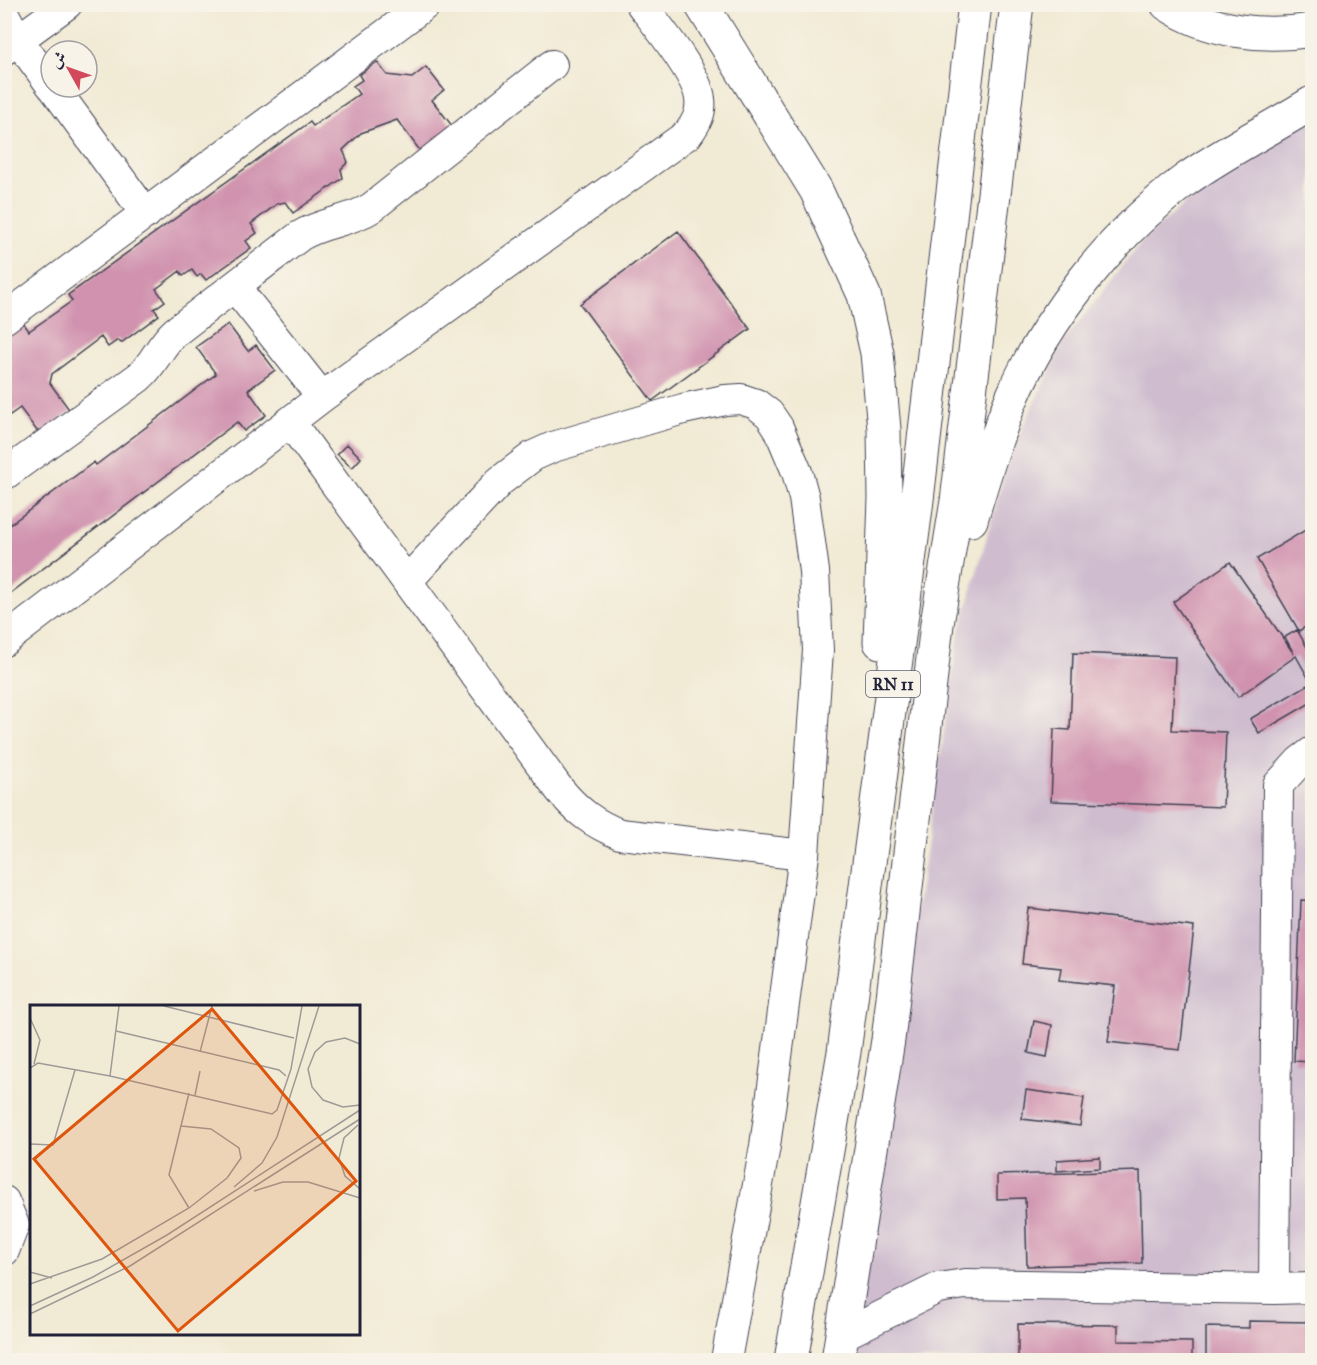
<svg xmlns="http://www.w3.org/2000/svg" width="1317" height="1365" font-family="'IM FELL Great Primer',Amiri,serif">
  <rect width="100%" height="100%" fill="#f7f3e8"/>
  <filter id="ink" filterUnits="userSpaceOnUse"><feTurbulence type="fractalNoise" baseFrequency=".0167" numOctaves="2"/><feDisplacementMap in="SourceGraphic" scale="12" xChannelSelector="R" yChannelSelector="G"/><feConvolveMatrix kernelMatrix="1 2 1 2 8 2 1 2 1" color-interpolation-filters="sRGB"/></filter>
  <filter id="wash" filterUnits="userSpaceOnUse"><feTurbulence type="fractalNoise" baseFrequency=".008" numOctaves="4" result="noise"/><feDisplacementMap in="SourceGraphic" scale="24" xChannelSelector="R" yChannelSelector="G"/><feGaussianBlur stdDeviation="1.35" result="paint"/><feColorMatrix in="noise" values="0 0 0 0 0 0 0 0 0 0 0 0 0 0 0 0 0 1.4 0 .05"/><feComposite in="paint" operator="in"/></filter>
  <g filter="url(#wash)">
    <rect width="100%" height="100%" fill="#f1ead4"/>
    <!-- industrial -->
    <path fill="#cfbdcf" d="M1312,117V1360H847L959,635L1011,452L1063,343L1142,241L1220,173Z"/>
    <g id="blocks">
      <!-- building -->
      <path fill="#d092ae" d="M377,62L387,75L412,78L426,67L444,90L432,100L453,127L421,152L397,120L361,133L343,150L348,162L341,169L343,178L293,213L285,202L277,204L251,224L257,233L246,241L251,248L206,280L201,274L197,277L192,270L183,276L180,271L156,289L165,301L154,309L159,315L121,343L118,340L108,347L101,337L52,374L50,383L71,412L40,435L20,408L10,415L4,407V381L7,380L10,359L4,352V333L22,321L29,331L72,301L68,295L310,122L313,126L359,94L353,86L362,80L359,75Z
        M678,231L750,329L652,401L580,304Z
        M228,324L248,351L256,345L275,370L248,390L266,415L244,431L237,422L4,598V529L94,462L96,465L216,374L196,347Z
        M347,444L361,458L352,468L337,454Z
        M1312,526V623L1299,631L1257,559Z
        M1230,562L1294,654L1285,637L1297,630L1312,656V702L1259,733L1250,719L1311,683L1296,656L1238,697L1173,602Z
        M1073,653L1175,657L1172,730L1226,732L1223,807L1051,801L1054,729L1070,730Z
        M1301,900L1312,901V1062L1294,1061Z
        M1028,908L1194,927L1180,1050L1108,1042L1115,986L1059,980L1061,968L1022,964Z
        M1034,1021L1052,1025L1047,1057L1028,1053Z
        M1026,1090L1084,1098L1080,1126L1022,1119Z
        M1100,1157V1168L1057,1171V1160Z
        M1140,1171L1142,1263L1027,1266L1025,1198L997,1199V1175Z
        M1249,1321L1312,1322V1360H1206V1327L1249,1328Z
        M1018,1324L1118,1325V1341L1192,1342V1360H1018Z"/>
    </g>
  </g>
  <g filter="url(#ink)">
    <use href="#blocks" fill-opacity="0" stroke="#414052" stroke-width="1.5"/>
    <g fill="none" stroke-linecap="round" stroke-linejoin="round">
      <defs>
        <path id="minor" d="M4,14L18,40L51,85
          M4,50L67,4
          M53,87L146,214
          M235,287L322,397
          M4,319L426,4
          M290,422L559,789C577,811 594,824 620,834L804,855
          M4,475L139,377C154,364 160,345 175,332L300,236C322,222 349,222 371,208L552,65
          M408,580L500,481L533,456L553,447L683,409L725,400L741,399L756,404L769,414L778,427L797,472L804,498L814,571L818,650L804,855L765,1146L726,1360
          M4,641L322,397L688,134C696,123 702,113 700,99C698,75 657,25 641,4
          M4,1201L14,1225L4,1251
          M1274,1289L1278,785L1300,761L1312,752
          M843,1335L938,1288L965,1284L1274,1289L1312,1288"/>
        <path id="highway" d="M701,4L816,190L864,295L877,353L884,429L885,498L880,642
          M1167,4C1209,32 1263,38 1312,30
          M971,520C983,479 995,439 1011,400C1046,318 1113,234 1184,181C1224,152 1270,129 1312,103
          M791,1360L844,1052L916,508L975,4
          M838,1360L888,1040L937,624L957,501L1017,4"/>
      </defs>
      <!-- minor casing -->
      <use href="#minor" stroke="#414052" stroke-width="32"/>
      <!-- highway casing -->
      <use href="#highway" stroke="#414052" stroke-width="35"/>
      <!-- minor -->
      <use href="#minor" stroke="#fff" stroke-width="30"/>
      <!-- highway -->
      <use href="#highway" stroke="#fff" stroke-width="33"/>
    </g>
  </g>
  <g text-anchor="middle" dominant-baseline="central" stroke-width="5" stroke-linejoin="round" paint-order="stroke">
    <!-- shield labels -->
    <rect fill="#f7f3e8" stroke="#62616f" stroke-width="1.5" x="866" y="671" width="54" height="26" rx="4.5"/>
    <g font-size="16" font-weight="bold" fill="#22223b">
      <text x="893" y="684">RN 11</text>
    </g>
  </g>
  <!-- overview -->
  <g transform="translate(30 1005)">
    <rect width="330" height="330" fill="#f1ead4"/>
    <path fill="none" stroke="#9e9a97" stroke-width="1.5" d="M134,1L264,33M0,13L10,35L4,59M86,26L249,65L256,71M330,39L315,33L296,37L285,47L278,64L282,82L293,95L313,102L330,100M170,47L182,1M0,63L8,58L80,71L242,109L247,105L261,64L272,1M80,71L89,1M165,90L170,66M328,120L314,133L309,153L315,171L330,184M0,139L23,140L45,65M204,182L232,158L247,132L289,1M224,186L253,177H278L330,193M159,203L139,170L159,88M0,267L22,273M0,279L72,254L159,203L197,173L211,153L209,143L181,124L151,121M0,301L63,272L137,230L330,105M0,309L100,261L330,114"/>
    <path fill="#de560e" fill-opacity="0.15" stroke="#de560e" stroke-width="3" d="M182,4L326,176L148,326L4,154Z"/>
    <rect width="330" height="330" fill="none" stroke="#22223b" stroke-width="3"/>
  </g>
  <!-- margin -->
  <rect width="1317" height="1365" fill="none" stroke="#f7f3e8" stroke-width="24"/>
  <!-- north arrow -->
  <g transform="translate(69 69) rotate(310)"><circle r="28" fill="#f7f3e8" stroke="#a29fa3" stroke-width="1.5"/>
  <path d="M0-4.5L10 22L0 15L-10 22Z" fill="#d1495b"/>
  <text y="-9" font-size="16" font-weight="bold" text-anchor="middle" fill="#22223b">ش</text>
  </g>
</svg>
